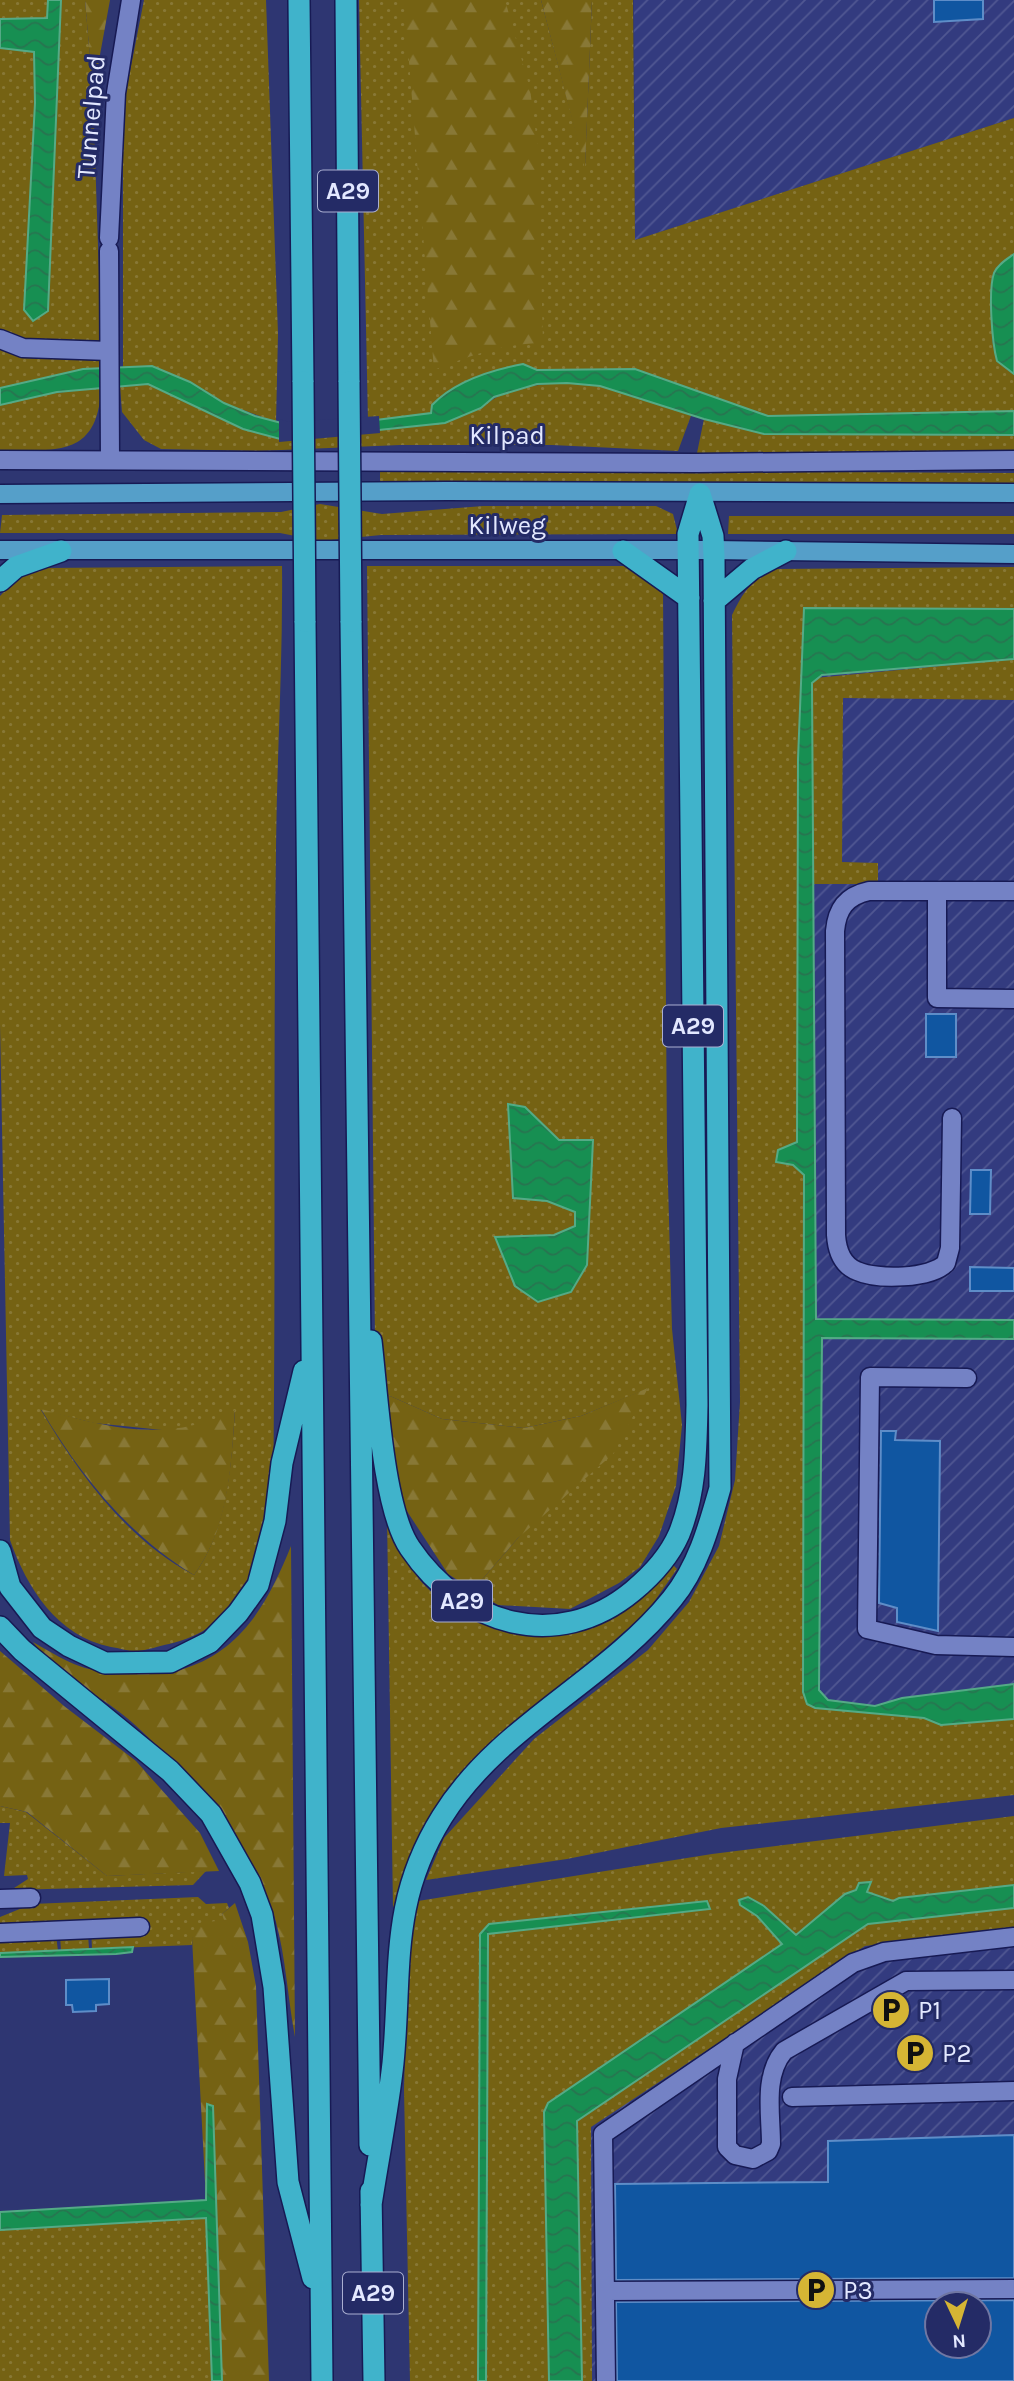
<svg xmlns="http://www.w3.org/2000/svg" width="1014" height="2381" font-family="Karla,sans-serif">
  <defs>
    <pattern id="industrial-furrows" width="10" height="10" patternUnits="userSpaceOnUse" patternTransform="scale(1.75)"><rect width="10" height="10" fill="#333b7f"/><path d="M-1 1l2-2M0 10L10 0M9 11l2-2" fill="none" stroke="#505792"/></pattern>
    <pattern id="grass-dots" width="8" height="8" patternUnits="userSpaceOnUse" patternTransform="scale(1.75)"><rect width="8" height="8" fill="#756213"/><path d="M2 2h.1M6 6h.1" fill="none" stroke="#887836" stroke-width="1.8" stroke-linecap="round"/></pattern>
    <pattern id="forest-firs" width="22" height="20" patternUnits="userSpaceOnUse" patternTransform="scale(1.75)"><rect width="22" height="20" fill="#756213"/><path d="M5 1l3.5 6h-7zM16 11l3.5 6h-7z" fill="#887836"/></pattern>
    <pattern id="water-waves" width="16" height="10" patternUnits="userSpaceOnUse" patternTransform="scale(1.75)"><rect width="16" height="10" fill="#178f52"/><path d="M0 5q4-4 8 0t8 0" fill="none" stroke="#277550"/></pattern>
  </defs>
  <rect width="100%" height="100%" fill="#2e3672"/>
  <!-- industrial -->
  <path fill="url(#industrial-furrows)" fill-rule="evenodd" d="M634,0H1014V118L635,240Z
    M1014,652V1696L809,1719L808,670Z
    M1014,1893V2381H571L565,2111L854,1910ZM937,2304H979V2346H937Z"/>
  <!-- grass -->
  <path fill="url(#grass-dots)" fill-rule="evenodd" d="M0,0H48L47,18L0,19Z
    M61,0H85L93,93L102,368L83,369L38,395L101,388C98,459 54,450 0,450V48L34,51L57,69Z
    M144,0H266L278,334L276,422L224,403L190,382L152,366L123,368V107Z
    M359,0H541L585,166L592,0H633L635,240L1014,118V254C1007,259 998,264 994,273C990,283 991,339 994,349C998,360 1004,369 1014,374V411L768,416L635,369L537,370L523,364L432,413L368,421Z
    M567,383L600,386L692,413L678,451L552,445H400L258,451L161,449L144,440L122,412L120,387L148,384L243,429L284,440L481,408C505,387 537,384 567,383Z
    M704,419L764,434L1014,435V452L697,453Z
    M380,470L1014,473V484L380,482Z
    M320,504L382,514L483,506H656L673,514L678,534L381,535L321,541L280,533H0L2,515L281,512Z
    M729,516H1014V534H728Z
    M282,566C283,660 277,753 276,846C273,1064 276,1281 273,1498C267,1530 261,1561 245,1589C228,1618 201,1637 169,1644C159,1646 148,1650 138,1651C130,1652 120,1648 111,1647C57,1636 27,1588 10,1540L0,1024V596L22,573L44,568ZM41,1410L94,1423L172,1431L201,1426L235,1411C231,1466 228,1528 194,1575C128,1541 78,1473 41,1410Z
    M367,566H625L646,576L663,594L667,1147L672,1329L682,1425L676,1486L659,1536L640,1567L619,1583L570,1609L498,1605L473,1590L647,1389L581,1416L524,1428L442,1419L381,1392L375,1341ZM508,1105L559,1140H592L571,1292L495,1237L555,1235L575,1226V1212L547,1201L513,1197Z
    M1014,567V609H822L798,759L797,1143L776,1162L793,1165L804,1175L803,1692L807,1703L815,1708L924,1718L941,1725L1014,1719V1795L721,1828L567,1859L426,1880L444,1838L534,1739L648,1650L689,1602L719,1546L735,1480L740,1402L732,615C743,592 751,580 774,569Z
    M1014,659V700L843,698L842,862L878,863V884H812V683L815,678Z
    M387,1517C397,1538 405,1561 419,1579C439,1603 466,1617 495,1626C567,1649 626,1622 673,1565L677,1569L647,1612L548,1698L404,1878L393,1908Z
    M0,1806L26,1812L107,1876L206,1871L193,1885L11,1890L28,1879L27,1875L4,1876L10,1823H0Z
    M1014,1816V1885L899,1898L893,1901L867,1892L871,1882L845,1894L796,1936L764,1906L748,1897L740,1905L757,1916L782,1944L548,2103L544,2112L549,2381H410L404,2090L408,1928L418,1901L712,1854Z
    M198,1897L206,1904L227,1903L229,1908L222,1914L225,1920L192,1938V1945L92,1949L91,1925L84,1920L29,1923L24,1929L0,1927V1917L32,1904Z
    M1014,1908V1928L865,1946L591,2127L592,2381H582L577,2121L868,1924Z
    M88,1934L89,1949L61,1951L60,1935Z
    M56,1935L58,1951L0,1953V1937Z
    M206,2218L212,2381H0V2230Z"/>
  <!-- forest -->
  <path fill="url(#forest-firs)" d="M85,0H110L93,93Z
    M404,0H505L530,89L538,150L543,343C505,343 469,356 434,370Z
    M541,0H592L585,169Z
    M648,1388L613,1454L518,1538L473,1590L448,1574L399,1499L381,1392L442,1419L524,1428L581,1416Z
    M41,1409C111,1428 167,1444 235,1410C231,1468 229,1527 194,1575C128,1535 80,1475 41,1409Z
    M291,1546L295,2037C288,2000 286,1959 276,1922C259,1860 176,1759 127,1718C96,1692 57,1676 33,1642C79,1669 89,1674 144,1672C157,1671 174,1673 186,1668C244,1649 270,1598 291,1546Z
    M0,1651L64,1706L136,1761L200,1833L219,1871L107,1876L27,1812L0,1806Z
    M235,1903L248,1942L256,1986L269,2381H222L213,2106L208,2104L206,2200L192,1938L200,1923L224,1920L222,1914Z"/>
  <!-- water -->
  <path fill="url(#water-waves)" stroke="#54aa86" stroke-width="2" d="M48,0H61L48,311L33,321L24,310L35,103L34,52L0,48V19L47,18Z
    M1014,254V374L997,361C992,343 988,290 994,273C998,264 1007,259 1014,254Z
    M523,364L537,370L635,369L768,416L1014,411V435L764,434L704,419L600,386L567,383L537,384L494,397L481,408L445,423L284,440L243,429L148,384L57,392L0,405V388L83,369L152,366L190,382L224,403L255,416L289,425L368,421L431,413L432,405C455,381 491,370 523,364Z
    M804,608L1014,609V659L822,675L812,683L816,1319L1014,1320V1339L822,1338L819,1690L828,1700L875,1706L902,1698L1014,1684V1719L941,1725L924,1718L815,1708L807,1704L803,1692L804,1175L793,1165L776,1162L778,1150L797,1142L798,759Z
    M508,1104L525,1107L559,1140H593L587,1265L571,1292L538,1302L515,1286L495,1237L554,1235L575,1226V1212L547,1201L513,1198Z
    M871,1882L867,1892L893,1901L899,1898L1014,1885V1908L868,1924L577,2121L582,2381H549L544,2112L548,2103L782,1944L757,1916L740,1905L739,1900L748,1897L764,1906L796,1935L845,1894L856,1890L859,1883Z
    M707,1901L710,1909L488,1934L486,2381H478L480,1934L489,1924Z
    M133,1947L132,1952L116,1954L0,1957V1953Z
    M207,2104L213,2106L222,2381H212L206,2218L0,2230V2212L206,2200Z"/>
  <!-- pier -->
  <path fill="#2e3672" d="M379,416L380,433L279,442V419L289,422Z"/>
  <!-- building -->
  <path fill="#1056a1" stroke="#5e8dc8" stroke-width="2" fill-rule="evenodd" d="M934,0H983V19L934,22Z
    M926,1014H956V1057H926Z
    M971,1170H991L990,1214H970Z
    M970,1267L1014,1268V1291H970Z
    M881,1431H896L895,1440L940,1441L938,1631L897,1622V1608L879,1603Z
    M109,1979V2004L96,2005V2011L73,2012L72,2005H66V1980Z
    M1014,2135V2278L616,2280L615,2184L828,2182V2141Z
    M1014,2300V2381H617L616,2302ZM937,2304H979V2346H937Z"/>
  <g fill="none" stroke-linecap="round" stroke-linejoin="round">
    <defs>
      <path id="minor" d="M109,238L116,93L131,0
        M109,251L110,460
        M0,339L23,348L109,351
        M0,460L697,463L1014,460
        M937,891V998L1014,999
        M952,1118L950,1248L946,1263C931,1279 877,1280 857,1271C842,1265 837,1250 836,1235L835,931C837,909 846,896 869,891H1014
        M967,1378L870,1377L867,1629L936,1645L1014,1647
        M0,1899L31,1898
        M0,1933L140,1927
        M735,2043L727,2079V2147L735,2155L753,2159L768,2151L771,2144C771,2114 763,2076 784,2051L906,1981L1014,1980
        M792,2097L1014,2091
        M605,2291L1014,2289
        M606,2381L603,2134L853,1963L884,1952L1014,1937"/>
      <path id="major" d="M0,494L448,491L1014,493
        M0,550H714L1014,554"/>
      <path id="highway" d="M299,0L303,382
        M346,0L349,382
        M623,551L689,598
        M0,581L16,567L61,551
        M714,601L752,569L786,551
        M305,621L322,2381
        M351,621L370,2145
        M371,1341C377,1392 383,1509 410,1548C462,1625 557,1654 633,1591C651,1576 669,1557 679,1534C696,1492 696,1450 697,1405L688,534L700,494
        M0,1551L10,1587L42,1628L69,1646L105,1663L170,1662L210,1642L238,1613L258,1585L275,1521L282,1463L304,1371
        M0,1627L22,1650L170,1771L211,1814L250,1883L262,1915L274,1987L288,2182L313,2278
        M371,2191L374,2381
        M371,2205C378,2158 388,2110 393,2063C402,1970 389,1902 442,1817C499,1725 605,1682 672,1599C698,1567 709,1527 720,1488L714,556L713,536L700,494"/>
    </defs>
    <!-- minor casing -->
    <use href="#minor" stroke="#171a54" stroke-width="21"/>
    <!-- major casing -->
    <use href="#major" stroke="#171a54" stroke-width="21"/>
    <!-- highway casing -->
    <use href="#highway" stroke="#171a54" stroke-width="24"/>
    <!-- minor -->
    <use href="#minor" stroke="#7482c5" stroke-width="18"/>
    <!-- major -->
    <use href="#major" stroke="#559fc9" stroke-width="18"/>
    <!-- highway -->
    <use href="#highway" stroke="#40b3cb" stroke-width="21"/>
    <defs>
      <path id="highway-bridge" d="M303,382L305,621
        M349,382L351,621"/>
    </defs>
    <!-- highway-bridge casing -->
    <use href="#highway-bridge" stroke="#171a54" stroke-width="24" stroke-linecap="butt"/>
    <!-- highway-bridge -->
    <use href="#highway-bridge" stroke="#40b3cb" stroke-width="21"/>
  </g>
  <!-- icons -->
  <defs>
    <symbol id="parking-disc" viewBox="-11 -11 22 22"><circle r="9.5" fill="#d5b534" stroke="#242b66"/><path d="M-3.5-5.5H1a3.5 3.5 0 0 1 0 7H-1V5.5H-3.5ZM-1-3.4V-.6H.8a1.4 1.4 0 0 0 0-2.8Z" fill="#111"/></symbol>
  </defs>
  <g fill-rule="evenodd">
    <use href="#parking-disc" x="869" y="1988" width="44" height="44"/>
    <use href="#parking-disc" x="893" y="2031" width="44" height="44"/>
    <use href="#parking-disc" x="794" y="2268" width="44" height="44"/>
  </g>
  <g text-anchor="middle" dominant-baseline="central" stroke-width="6" stroke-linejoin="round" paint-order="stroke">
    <!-- shield labels -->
    <g fill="#242b66" stroke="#aaafd1" stroke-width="2">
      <rect x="318" y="170.5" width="60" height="41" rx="5"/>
      <rect x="663" y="1005.5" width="60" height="41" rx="5"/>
      <rect x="432" y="1580.5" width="60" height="41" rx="5"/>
      <rect x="343" y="2272.5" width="60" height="41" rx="5"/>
    </g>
    <g font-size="24" font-weight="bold" fill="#e3e8ff">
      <text x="348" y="191">A29</text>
      <text x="693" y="1026">A29</text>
      <text x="462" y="1601">A29</text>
      <text x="373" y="2293">A29</text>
    </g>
    <!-- street labels -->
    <g font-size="26" fill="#e3e8ff" stroke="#242b66">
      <text transform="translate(91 117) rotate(-85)">Tunnelpad</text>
      <text x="507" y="435">Kilpad</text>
      <text x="507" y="525">Kilweg</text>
    </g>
    <!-- poi labels -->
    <g font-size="26" fill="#e3e8ff" stroke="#242b66" text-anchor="start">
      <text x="918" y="2010">P1</text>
      <text x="942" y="2053">P2</text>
      <text x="843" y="2290">P3</text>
    </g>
  </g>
  <!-- north arrow -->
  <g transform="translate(958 2325) rotate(176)"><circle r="33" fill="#242b66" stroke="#7077a3" stroke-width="2"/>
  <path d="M0-5L12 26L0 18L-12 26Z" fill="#d5b534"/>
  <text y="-10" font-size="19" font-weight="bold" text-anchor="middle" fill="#e3e8ff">N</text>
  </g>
</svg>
